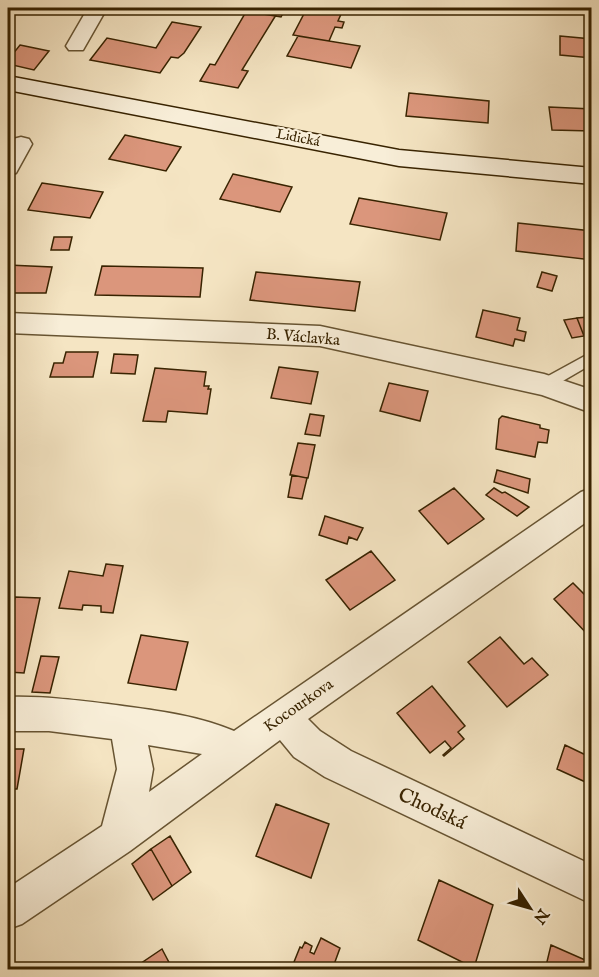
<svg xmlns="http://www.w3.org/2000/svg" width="599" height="977" font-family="'IM FELL English',serif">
  <rect width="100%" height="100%" fill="#f5e5c3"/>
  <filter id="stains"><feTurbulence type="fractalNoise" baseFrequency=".00333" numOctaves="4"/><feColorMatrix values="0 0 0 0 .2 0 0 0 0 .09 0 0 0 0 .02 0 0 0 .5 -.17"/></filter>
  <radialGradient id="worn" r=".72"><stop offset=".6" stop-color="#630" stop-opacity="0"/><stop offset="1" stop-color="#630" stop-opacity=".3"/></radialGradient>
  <!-- building -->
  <path fill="#db967c" stroke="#382301" stroke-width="1.5" d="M241,8H286L281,17L239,10Z
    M307,8H350H347L344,12L348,13L342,12L338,21L344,22L342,28L335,27L329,41L293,35Z
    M247,10L276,15L242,70L248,71L238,88L200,81L210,64L215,65Z
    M172,22L201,27L184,53L178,58L171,57L160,73L90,60L107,38L156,48Z
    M298,36L360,46L351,68L287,56Z
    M560,36L592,39V58L560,55Z
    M20,45L49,51L34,70L8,64V60Z
    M409,93L489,101L488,123L406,116Z
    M549,107L592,109V131L552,130Z
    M125,135L181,147L166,171L109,159Z
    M233,174L292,187L280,212L220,199Z
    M42,183L103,192L90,218L28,210Z
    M359,198L447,213L440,240L350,224Z
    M518,223L592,231V260L516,251Z
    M54,237H72L69,250H51Z
    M8,265L52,267L46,293H8Z
    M102,266L203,268L200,297L95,295Z
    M256,272L360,282L355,311L250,300Z
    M542,272L557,276L552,291L537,287Z
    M483,310L520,318L517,330L526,332L524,341L515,339L513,346L476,337Z
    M588,317L592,326V336H584L577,318Z
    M577,318L584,336L572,338L564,320Z
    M66,352H98L93,377H50L54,363H63Z
    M114,354L138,355L135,374L111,373Z
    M279,367L318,372L311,404L271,398Z
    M155,368L206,372L204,386H209L208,389H211L207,414L168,411L166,422L143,421Z
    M389,383L428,391L420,421L380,411Z
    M310,414L324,416L320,436L305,434Z
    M502,416L540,425V428L549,430L547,443L538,442L535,457L496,449L499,419Z
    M298,443L315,445L308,478L290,475Z
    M497,470L530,479L528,493L494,482Z
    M292,475L307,478L302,499L288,497Z
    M454,488L484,519L448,544L419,511Z
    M494,488L502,493L505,492L529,507L517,516L486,495Z
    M325,516L363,528L357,540L349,537L347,544L319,535Z
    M371,551L395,580L350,610L326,580Z
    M106,564L123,566L113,613L101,612V606L83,605L82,610L59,608L69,571L103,576Z
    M573,583L587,597L592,594L590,637L554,599Z
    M15,597L40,598L24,673L8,672V620H10Z
    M141,635L188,642L176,690L128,683Z
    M500,637L524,664L532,658L548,675L507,707L468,662Z
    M41,656L59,657L50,693L32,692Z
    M432,686L465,726L458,732L464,739L444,756L443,755L451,748L445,741L430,753L397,713Z
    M565,745L592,758V785L557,769Z
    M8,749H24L17,789H8Z
    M276,804L329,824L311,878L256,856Z
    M170,836L191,872L172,886L151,849Z
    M151,849L172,886L153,900L132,864Z
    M439,880L493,905L474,968L418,940Z
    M321,938L340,948L332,970H297L292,967L300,947L302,948L305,942L312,946L310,952L314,954Z
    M551,945L592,963V970H545Z
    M162,949L173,970H134V968Z"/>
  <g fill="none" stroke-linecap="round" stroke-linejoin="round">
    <defs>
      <path id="service" d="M592,352V364L549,389H539L537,385L539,381Z"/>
      <path id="minor" d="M88,8H107L83,50H69L66,46Z
        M21,137L29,139L32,144L16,173L8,175V148L13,139Z
        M8,313L320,326L544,374L592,390V413L542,395L320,346L8,333Z
        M592,488V518L308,719L320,731L351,751L592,865V904L325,777L294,757L280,740L130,851L22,924L8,929V888L102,826L117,769L112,739L49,731H8V697C42,696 75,700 108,704C151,710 194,714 234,731L581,492ZM148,745L202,754L149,792L153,769Z"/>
      <path id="secondary" d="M8,76L399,150L592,168V184L399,166L8,90Z"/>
    </defs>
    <!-- service casing -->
    <use href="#service" stroke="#675432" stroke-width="3"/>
    <!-- minor casing -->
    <use href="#minor" stroke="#675432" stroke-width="3"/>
    <!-- secondary casing -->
    <use href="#secondary" stroke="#382301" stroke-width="3"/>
    <!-- service -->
    <use href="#service" fill="#f8eed8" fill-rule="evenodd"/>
    <!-- minor -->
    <use href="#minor" fill="#f8eed8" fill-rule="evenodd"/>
    <!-- secondary -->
    <use href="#secondary" fill="#f8eed8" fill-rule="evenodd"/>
  </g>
  <g text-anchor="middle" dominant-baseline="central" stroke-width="4.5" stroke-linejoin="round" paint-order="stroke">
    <!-- far-street labels -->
    <g font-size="14" fill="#382301" stroke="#f8eed8">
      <text transform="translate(298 138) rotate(11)">Lidická</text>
    </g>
    <!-- street labels -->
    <g font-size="16" fill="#382301" stroke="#f8eed8">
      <text transform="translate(303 338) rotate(5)">B. Václavka</text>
      <text transform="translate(299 706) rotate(-35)">Kocourkova</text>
    </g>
    <!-- near-street labels -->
    <g font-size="20" fill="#382301" stroke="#f8eed8">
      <text transform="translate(432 809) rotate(25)">Chodská</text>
    </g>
  </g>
  <!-- margin -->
  <rect width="599" height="977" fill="none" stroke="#f5e5c3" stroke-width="30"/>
  <rect x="9" y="9" width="581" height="959" fill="none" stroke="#382301" stroke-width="3"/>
  <rect x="15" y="15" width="569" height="947" fill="none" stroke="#382301" stroke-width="1.5"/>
  <!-- north arrow -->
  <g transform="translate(530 908) rotate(126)" stroke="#f8eed8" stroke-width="4.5" paint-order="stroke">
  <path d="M0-4.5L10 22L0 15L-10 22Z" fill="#382301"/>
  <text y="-9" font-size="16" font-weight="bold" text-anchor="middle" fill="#382301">N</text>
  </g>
  <rect width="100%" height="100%" filter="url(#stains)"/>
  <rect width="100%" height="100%" fill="url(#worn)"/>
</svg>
